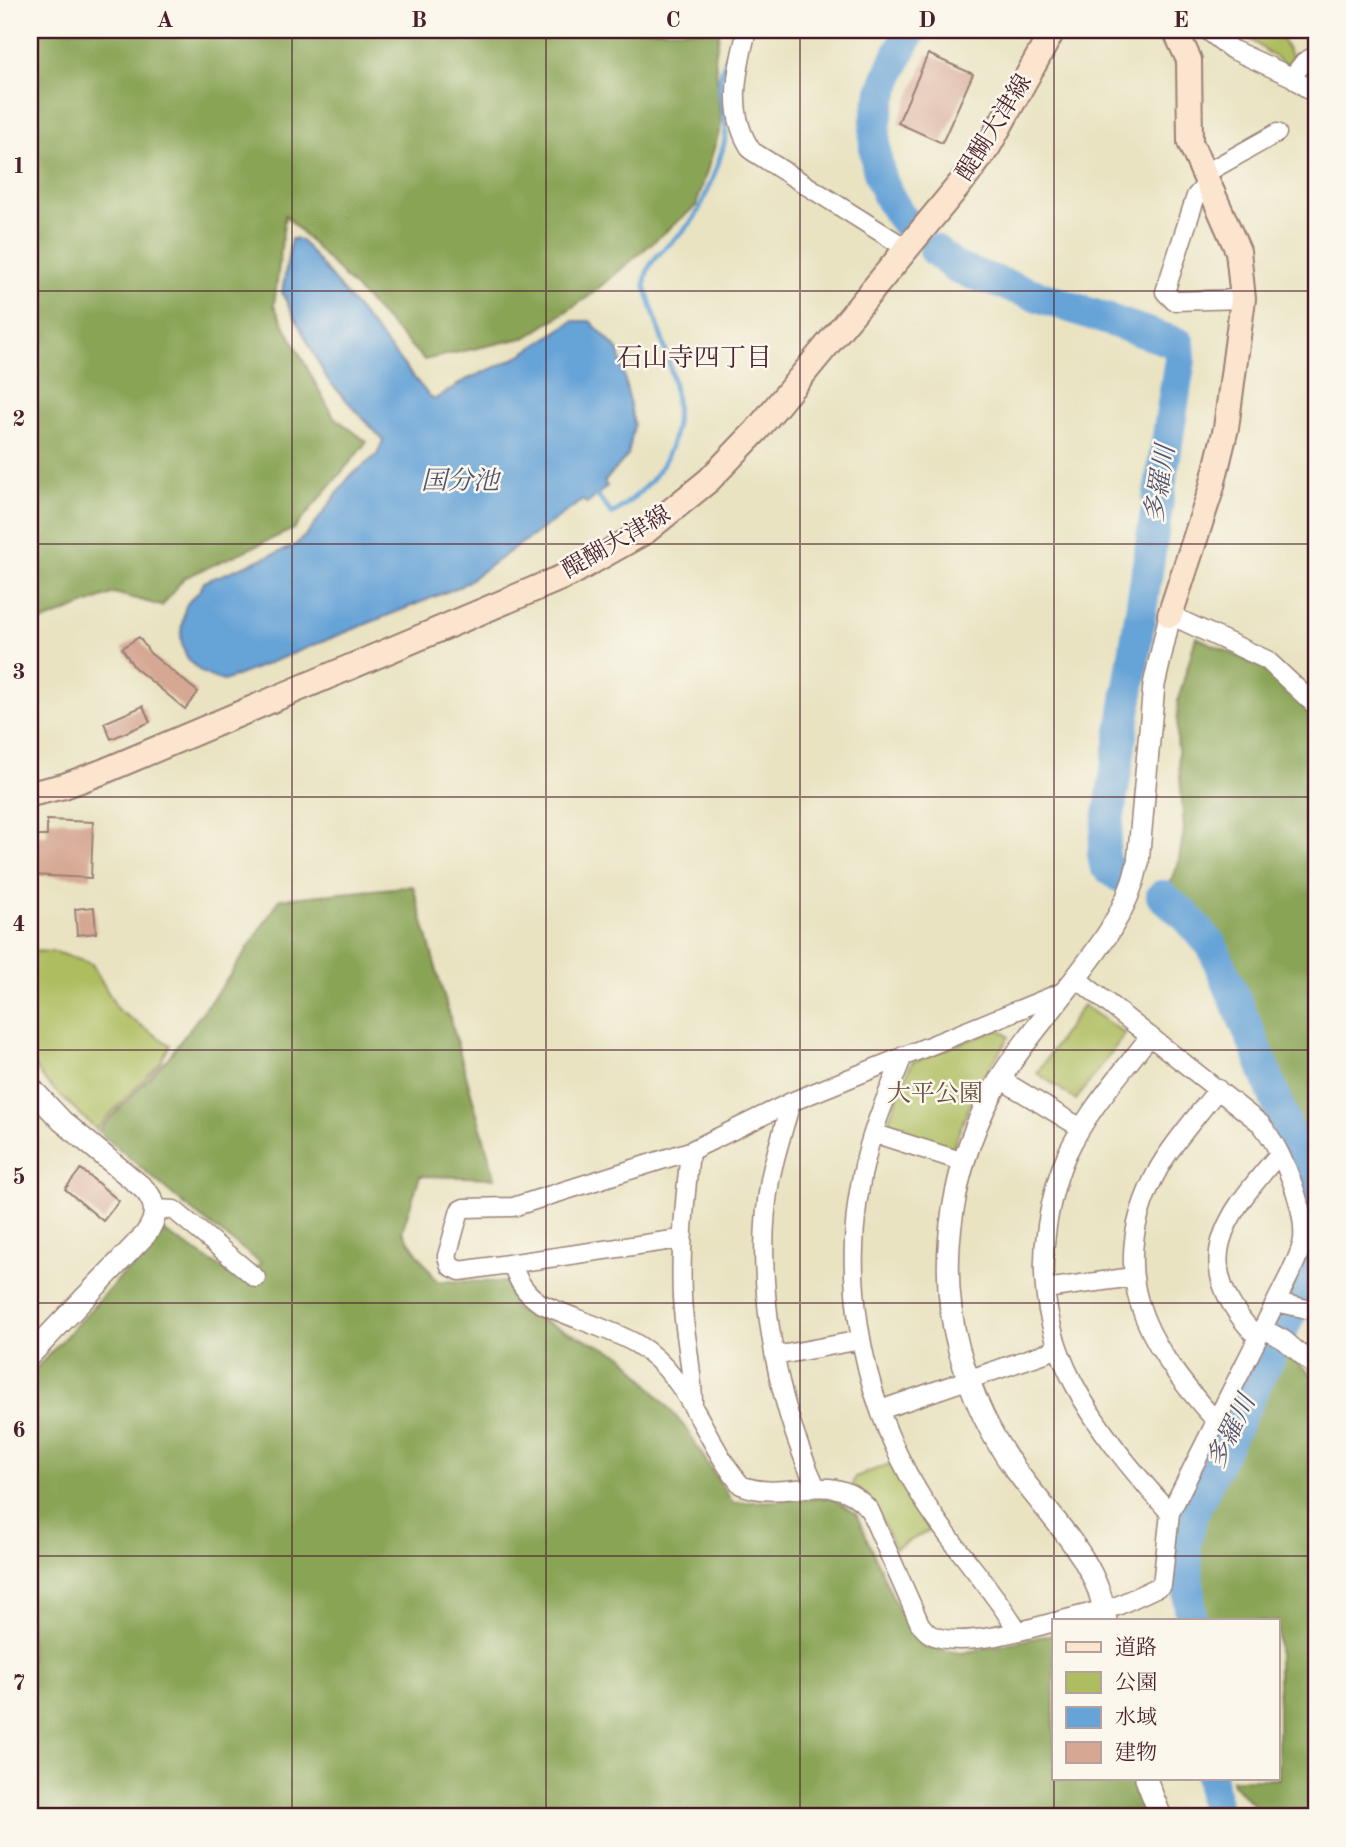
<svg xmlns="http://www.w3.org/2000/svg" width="1346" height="1847" font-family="'Old Standard TT','Noto Serif JP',serif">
  <rect width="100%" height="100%" fill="#fbf7ec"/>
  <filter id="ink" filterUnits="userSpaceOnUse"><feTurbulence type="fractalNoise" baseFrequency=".0143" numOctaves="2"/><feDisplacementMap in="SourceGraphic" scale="14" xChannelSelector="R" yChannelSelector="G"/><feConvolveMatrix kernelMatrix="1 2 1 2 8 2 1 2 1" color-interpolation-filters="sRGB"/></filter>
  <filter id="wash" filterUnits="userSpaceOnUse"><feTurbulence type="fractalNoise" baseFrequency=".00686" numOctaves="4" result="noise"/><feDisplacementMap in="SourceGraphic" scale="28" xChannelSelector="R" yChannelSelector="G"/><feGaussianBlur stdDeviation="1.57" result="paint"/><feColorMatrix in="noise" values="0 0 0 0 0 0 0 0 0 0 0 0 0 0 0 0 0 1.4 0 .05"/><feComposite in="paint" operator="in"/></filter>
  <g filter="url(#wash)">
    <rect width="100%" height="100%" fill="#e9e3c2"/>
    <!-- green -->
    <path fill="#aebd60" stroke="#7c6e46" stroke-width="2" d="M1237,30H1277L1293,59L1286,65Z
      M30,951L56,952L92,964L118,1010L170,1045L161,1062L96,1129L46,1082L30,1060Z
      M1083,1005L1125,1034L1076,1100L1037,1073Z
      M996,1030H1001L1009,1037L976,1089L953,1147L949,1150L890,1130L887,1123L912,1062Z
      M895,1462L910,1497L930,1530L894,1549C884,1525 876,1499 852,1485L855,1477Z"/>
    <!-- forest -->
    <path fill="#8aa456" stroke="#6a6240" stroke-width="2" d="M30,30H720L715,57L721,126L696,206L588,297L527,337L424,360L285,215L274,306L333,416L367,442L294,529L184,578L162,606L114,593L30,626Z
      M1196,637L1262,667L1316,718V1187L1218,943L1167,892L1178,865L1184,830L1177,737L1178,700Z
      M413,886L495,1178L420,1176L402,1231L437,1281L506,1282L514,1309L624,1356L684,1426L733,1503L832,1498L856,1514L902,1618L924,1647L962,1653L1054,1634V1779H1132L1145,1817H30V1375L163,1231L242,1281L261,1263L192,1211L98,1131L167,1059L230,975L280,899Z
      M1281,1347L1316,1379V1817H1259L1257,1809L1233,1784L1232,1779H1278V1621H1204L1192,1559L1199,1518Z"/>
    <!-- water -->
    <path fill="#66a3d7" stroke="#586181" stroke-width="2" d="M291,239L301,240L429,396L435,399L466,380L516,358L573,321H590L619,351L634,425L628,455L604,482L607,486L587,504L583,500L461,586L224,681C194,674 175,653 183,620C184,616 184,608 187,604C193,595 200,594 204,582L294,546L309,532L350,476L377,455L383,440L327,379L282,293Z"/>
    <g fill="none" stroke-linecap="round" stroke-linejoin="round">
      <!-- stream -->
      <path stroke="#66a3d7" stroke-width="5" d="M597,495L612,514C711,447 674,381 645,286C644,253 682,241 696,215C705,199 727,146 726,129C725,113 718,97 720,81C722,62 732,48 738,31"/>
      <!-- river -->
      <path stroke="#66a3d7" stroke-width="32" d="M905,222C854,156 875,96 911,30
        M935,250L956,268L1179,344L1180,359L1103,854L1105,865L1119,876
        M1162,896L1185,915L1212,946L1261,1060L1316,1208
        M1191,1621L1185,1544L1192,1514L1312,1269L1316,1252
        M1211,1779L1216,1817"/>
    </g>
    <g id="blocks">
      <!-- building -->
      <path fill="#d6a894" d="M928,54L973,74L942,143L898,123Z
        M139,637L150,653L198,692L185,709L134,667L122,648Z
        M143,706L150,722L111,739L104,723Z
        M47,820L93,822L91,878L30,875V836H47Z
        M94,907L96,933L77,935L75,909Z
        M81,1169L119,1201L103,1221L65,1189Z"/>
    </g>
  </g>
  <g filter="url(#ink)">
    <use href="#blocks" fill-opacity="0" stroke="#9a8176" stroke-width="2"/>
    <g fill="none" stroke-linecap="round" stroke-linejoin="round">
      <defs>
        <path id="minor" d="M747,30C737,70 726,114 752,151L909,250
          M1207,30L1231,49L1292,77L1316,95
          M1292,77L1304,62L1316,55
          M1204,174L1277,133
          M1208,182L1196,196L1165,292L1174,301L1243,299
          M1170,615L1267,660L1316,706
          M1150,1036C1121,1074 1087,1111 1067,1154C1057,1176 1051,1201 1047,1226C1028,1345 1095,1429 1170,1513
          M903,1056C891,1087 876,1118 868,1150C837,1264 858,1393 919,1493C948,1542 989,1583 1018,1631
          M1000,1079L1081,1128
          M791,1102C784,1128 775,1154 770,1180C753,1277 775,1399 816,1487
          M873,1133L964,1162
          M690,1151C685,1200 680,1248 682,1297C684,1334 693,1369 693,1405
          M156,1209L174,1210L256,1278
          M680,1239L460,1271L450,1266L447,1256L460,1210L464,1208L513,1207L690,1151L791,1102L1065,991
          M512,1264C518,1281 524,1292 540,1303C570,1318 606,1327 635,1343C689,1374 703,1440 741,1485C785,1504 835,1465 870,1511L920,1624C923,1628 927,1633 932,1635C959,1649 1025,1630 1054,1622
          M1045,1289L1133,1277
          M1276,1302L1316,1311
          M1262,1328L1284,1340L1316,1367
          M1257,1337C1187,1263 1223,1219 1279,1154
          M775,1356L861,1340
          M880,1410L1057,1349
          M1215,1420C1144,1342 1102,1269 1160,1166C1176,1139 1199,1114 1218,1089
          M1059,1621L1117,1606L1162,1585L1170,1513L1289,1276C1294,1265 1301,1252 1303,1240C1306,1207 1282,1150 1261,1124L1076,978"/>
        <path id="tertiary" d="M30,1087L62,1121L143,1188C158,1203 158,1218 145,1235L30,1355
          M1106,1621C1099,1560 1049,1517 1015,1469C989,1434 971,1392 959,1350C935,1261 953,1158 1000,1079C1015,1054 1035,1030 1053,1007C1088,962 1126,920 1138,863L1154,685L1170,615
          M1146,1779L1161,1817"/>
        <path id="secondary" d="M1170,615L1211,490L1226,428L1243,299L1238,251L1190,142L1189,60L1175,30
          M30,794L64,786L102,772L570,574L646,531L709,480L757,430L969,173L988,147L1053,30"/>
      </defs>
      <!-- minor casing -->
      <use href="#minor" stroke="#9a8176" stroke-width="21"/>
      <!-- tertiary casing -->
      <use href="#tertiary" stroke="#9a8176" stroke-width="24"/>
      <!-- secondary casing -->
      <use href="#secondary" stroke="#9a8176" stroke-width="28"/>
      <!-- minor -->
      <use href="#minor" stroke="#fff" stroke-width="18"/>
      <!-- tertiary -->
      <use href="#tertiary" stroke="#fff" stroke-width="21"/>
      <!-- secondary -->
      <use href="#secondary" stroke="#fce5cf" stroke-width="24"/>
    </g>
  </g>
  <!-- grid -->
  <path fill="none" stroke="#4a1f2b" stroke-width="2" stroke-opacity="0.55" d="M292,30V1817M546,30V1817M800,30V1817M1054,30V1817M30,291H1316M30,544H1316M30,797H1316M30,1050H1316M30,1303H1316M30,1556H1316"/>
  <g text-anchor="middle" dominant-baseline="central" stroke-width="5" stroke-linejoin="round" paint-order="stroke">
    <!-- street labels -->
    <g font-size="24" fill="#4a1f2b" stroke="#fbf7ec">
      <text transform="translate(995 128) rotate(-58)">醍醐大津線</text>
      <text transform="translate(617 543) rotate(-30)">醍醐大津線</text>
    </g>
    <!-- park labels -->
    <g font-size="24" fill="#684e3b" stroke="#fbf7ec">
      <text x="935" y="1095">大平公園</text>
    </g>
    <!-- neighbourhood labels -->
    <g font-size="26" fill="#4a1f2b" stroke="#fbf7ec">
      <text x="694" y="359">石山寺四丁目</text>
    </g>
    <!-- water labels -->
    <g font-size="26" font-style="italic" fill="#555470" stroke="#fbf7ec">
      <text x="460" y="482">国分池</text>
      <text transform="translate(1161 484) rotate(-81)">多羅川</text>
      <text transform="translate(1232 1432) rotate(-64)">多羅川</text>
    </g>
  </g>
  <!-- margin -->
  <rect width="1346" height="1847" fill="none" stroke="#fbf7ec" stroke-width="77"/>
  <!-- legend -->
  <rect x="1052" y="1619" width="228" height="161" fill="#fbf7ec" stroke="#b4a19f" stroke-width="2"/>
  <rect x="1066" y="1642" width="35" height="10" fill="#fce5cf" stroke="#b4a19f" stroke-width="2"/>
  <text x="1115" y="1654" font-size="21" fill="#4a1f2b">道路</text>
  <rect x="1066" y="1672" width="35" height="21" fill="#aebd60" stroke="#b4a19f" stroke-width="2"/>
  <text x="1115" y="1689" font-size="21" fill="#4a1f2b">公園</text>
  <rect x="1066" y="1707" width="35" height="21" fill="#66a3d7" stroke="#b4a19f" stroke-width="2"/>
  <text x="1115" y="1724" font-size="21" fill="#4a1f2b">水域</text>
  <rect x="1066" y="1742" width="35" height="21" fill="#d6a894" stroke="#b4a19f" stroke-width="2"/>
  <text x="1115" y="1759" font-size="21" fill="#4a1f2b">建物</text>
  <rect x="38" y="38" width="1270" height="1770" fill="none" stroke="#4a1f2b" stroke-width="2.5"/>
  <g font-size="23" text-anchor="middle" font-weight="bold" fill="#4a1f2b">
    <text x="165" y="27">A</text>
    <text x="419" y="27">B</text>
    <text x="673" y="27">C</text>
    <text x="927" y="27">D</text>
    <text x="1181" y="27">E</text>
    <text x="19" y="173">1</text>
    <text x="19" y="426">2</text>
    <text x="19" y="679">3</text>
    <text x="19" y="931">4</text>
    <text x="19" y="1184">5</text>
    <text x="19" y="1437">6</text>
    <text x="19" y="1690">7</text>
  </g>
</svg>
